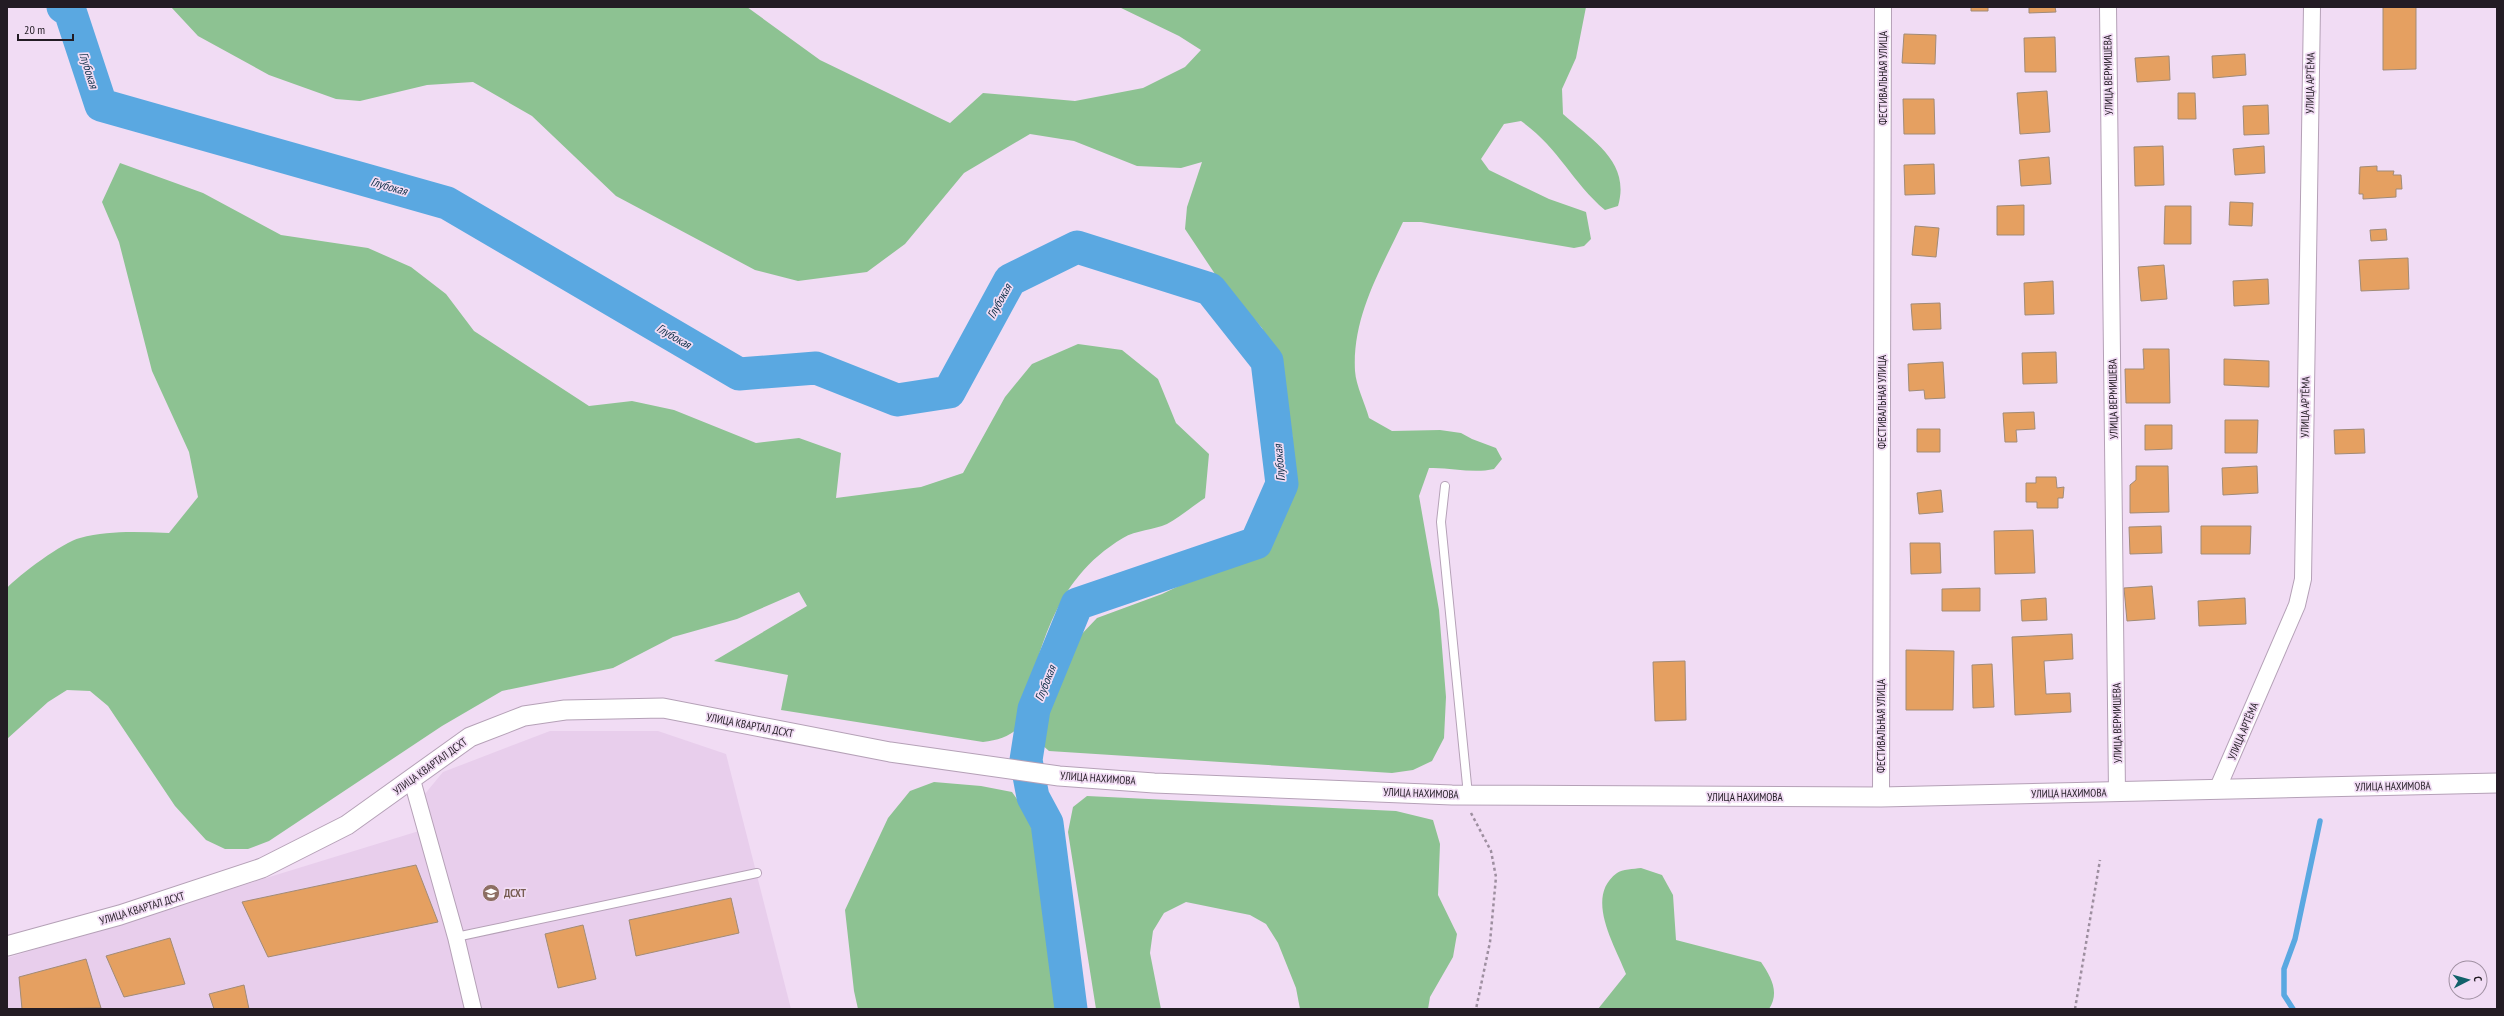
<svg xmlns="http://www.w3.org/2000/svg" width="2504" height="1016" font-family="'PT Sans Narrow',sans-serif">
  <rect width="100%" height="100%" fill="#f1dcf4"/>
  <!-- built -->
  <path fill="#e8ceec" d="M550,731H658L726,754L791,1009H7V958L432,827L424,795L443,772Z"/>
  <!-- green -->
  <path fill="#8dc292" d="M171,7H747L820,60L950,123L983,93L1075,101L1143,88L1185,67L1201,50L1179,36L1119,7H1586L1576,58L1562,89L1563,114C1592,140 1631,162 1618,206L1605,210C1572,182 1558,147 1521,121L1504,124L1481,159L1489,170L1549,199L1586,212L1591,239L1584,246L1574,248L1421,222H1403C1381,269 1352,316 1355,371C1356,386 1365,403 1369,418L1392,431L1440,430L1461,433L1472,439L1496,448L1502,459L1494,469C1472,474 1451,467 1429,468L1419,496L1439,610L1446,697L1444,738L1432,761L1413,770L1392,773L1049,751L1041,744L1042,726L1056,680L1078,638L1097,618L1162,594L1263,546L1280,516L1295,466L1292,434L1277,359L1262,328L1217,277L1185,229L1187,207L1202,162L1181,168L1137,166L1074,141L1030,134L964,173L905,244L867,272L798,281L755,270L616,196L532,116L473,82L427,85L360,101L336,99L269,75L198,36Z
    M120,163L203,193L281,235L368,248L411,267L446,294L474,331L589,406L632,401L674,410L756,443L799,438L841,453L836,498L921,487L963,473L1005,397L1032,364L1078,344L1122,350L1158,379L1176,423L1209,454L1205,498C1193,506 1180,517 1167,524C1154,530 1136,530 1123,538C1051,581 1040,652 1019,727C1009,737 998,740 983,742L781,710L788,675L714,661L807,606L799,592L737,619L673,637L613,668L502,691L442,726L269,841L248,849H225L206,840L175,806L108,706L90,691L67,690L48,702L7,739V588C19,575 63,542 80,538C110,530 139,532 169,533L198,497L189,452L152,371L119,242L102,202Z
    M934,782L981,786L1012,792L1027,813L1039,853L1060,1009H858L854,991L845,910L888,818L910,791Z
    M1087,796L1396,811L1433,820L1440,844L1438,895L1457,934L1453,957L1430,997L1428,1009H1300L1296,988L1278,943L1266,924L1250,915L1186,902L1164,913L1153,931L1150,953L1161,1009H1096L1068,832L1073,807Z
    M1641,868L1662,875L1673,895L1676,940L1761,962C1771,977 1780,992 1769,1009H1598L1626,974C1615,945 1584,897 1617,873C1622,869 1634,869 1641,868Z"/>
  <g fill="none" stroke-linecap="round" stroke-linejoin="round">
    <!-- stream -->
    <path stroke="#5aa8e1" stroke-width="5.5" d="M2293,1009L2284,995V969L2295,939L2320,821"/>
    <!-- river -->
    <path stroke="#5aa8e1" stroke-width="33" d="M63,7L70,11L101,105L447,203L739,374L816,368L897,400L949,392L1010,280L1077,247L1210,289L1267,361L1282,484L1256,543L1077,604L1034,709L1026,760L1033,797L1047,823L1071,1009"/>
  </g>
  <!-- building -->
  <path fill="#e5a061" stroke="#a18b77" d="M1971,7H1988V11H1971Z
    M2029,7H2055L2056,12L2029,13Z
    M2383,7H2416V69L2383,70Z
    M1904,34L1936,35L1935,64L1902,63Z
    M2055,37L2056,72H2025L2024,38Z
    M2245,54L2246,75L2213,78L2212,56Z
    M2169,56L2170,80L2137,82L2135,58Z
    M2047,91L2050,132L2020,134L2017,93Z
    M2178,93H2195L2196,119H2178Z
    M1903,99H1934L1935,134H1904Z
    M2268,105L2269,134L2244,135L2243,106Z
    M2163,146L2164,185L2135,186L2134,147Z
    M2264,146L2265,173L2235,175L2233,149Z
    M2049,157L2051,184L2021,186L2019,160Z
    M1934,164L1935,194L1905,195L1904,165Z
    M2377,166V171H2394L2393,175H2401L2402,189H2396V197L2363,199V194H2359L2360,167Z
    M2230,202L2253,203L2252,226L2229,225Z
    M2024,205V235H1997V206Z
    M2165,206H2191V244H2164Z
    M1915,226L1939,228L1936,257L1912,255Z
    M2386,229L2387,240L2371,241L2370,230Z
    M2408,258L2409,289L2361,291L2359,260Z
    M2164,265L2167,299L2141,301L2138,267Z
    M2268,279L2269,304L2234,306L2233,281Z
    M2053,281L2054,314L2025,315L2024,283Z
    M1940,303L1941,329L1913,330L1911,304Z
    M2143,349H2169L2170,403H2126L2125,369H2144Z
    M2056,352L2057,383L2023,384L2022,353Z
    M2224,359L2269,361V387L2224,385Z
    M1943,362L1945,398L1925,399L1924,390L1909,391L1908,364Z
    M2034,412L2035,429L2016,430L2017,442H2005L2003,413Z
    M2225,420H2258L2257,453H2225Z
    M2145,425H2172V449L2145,450Z
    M1917,429H1940V452H1917Z
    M2364,429L2365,453L2335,454L2334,430Z
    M2136,466H2168L2169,512L2130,513V485L2136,480Z
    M2257,466L2258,493L2223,495L2222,468Z
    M2036,477H2056L2057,488L2064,487L2063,498H2058V508H2037V502H2026V483H2036Z
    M1941,490L1943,512L1919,514L1917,493Z
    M2161,526L2162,553L2130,554L2129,527Z
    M2201,526H2251L2250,554H2201Z
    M2033,530L2035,573L1995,574L1994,531Z
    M1910,543H1940L1941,573L1911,574Z
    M2152,586L2155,619L2127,621L2124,588Z
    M1980,588V611H1942V589Z
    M2046,598L2047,620L2022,621L2021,600Z
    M2245,598L2246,624L2199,626L2198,601Z
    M2072,634L2073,659L2044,661L2046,694L2070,693L2071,712L2015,715L2012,637Z
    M1906,650L1954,651L1953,710H1906Z
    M1685,661L1686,720L1655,721L1653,662Z
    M1992,664L1994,707L1973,708L1972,665Z
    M416,865L438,922L268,957L242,902Z
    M731,898L739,933L636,956L629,920Z
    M583,925L596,979L558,988L545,934Z
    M170,938L185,984L124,997L106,956Z
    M86,959L101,1008L22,1009L19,977Z
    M244,985L249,1009H214L209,994Z"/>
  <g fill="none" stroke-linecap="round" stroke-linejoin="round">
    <defs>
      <path id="service" d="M1445,486L1441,522L1468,795
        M456,937L757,873"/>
      <path id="minor" d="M2108,7L2117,792
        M412,780L456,937L473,1009
        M2217,790L2297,605L2303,579L2312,7
        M1881,797L1883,7"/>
      <path id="tertiary" d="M7,946L120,915L262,868L347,825L470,737L524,716L565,710L663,708L890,752L1059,776L1154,783L1452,795L1881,797L2497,783"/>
    </defs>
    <!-- service casing -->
    <use href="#service" stroke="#b5a1b7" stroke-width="10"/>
    <!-- minor casing -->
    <use href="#minor" stroke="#b5a1b7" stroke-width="18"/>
    <!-- tertiary casing -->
    <use href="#tertiary" stroke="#b5a1b7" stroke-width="21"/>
    <!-- path -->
    <path stroke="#9e8fa0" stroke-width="2.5" stroke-dasharray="3 3" stroke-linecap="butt" d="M1471,813L1491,851L1496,877L1490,942L1476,1009
      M2075,1009L2100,860"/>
    <!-- service -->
    <use href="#service" stroke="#fff" stroke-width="8"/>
    <!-- minor -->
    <use href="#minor" stroke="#fff" stroke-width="16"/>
    <!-- tertiary -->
    <use href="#tertiary" stroke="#fff" stroke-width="19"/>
  </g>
  <!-- icons -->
  <defs>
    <symbol id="university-disc" viewBox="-11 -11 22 22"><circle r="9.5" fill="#8d6e63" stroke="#f1dcf4"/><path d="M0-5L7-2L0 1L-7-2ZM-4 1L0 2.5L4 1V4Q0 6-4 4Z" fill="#fff"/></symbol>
  </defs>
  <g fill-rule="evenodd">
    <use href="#university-disc" x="481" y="883" width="20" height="20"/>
  </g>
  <g text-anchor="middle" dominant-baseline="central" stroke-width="3.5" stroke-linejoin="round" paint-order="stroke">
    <!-- street labels -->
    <g font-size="11" fill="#231c24" stroke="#f1dcf4">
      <text transform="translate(2108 75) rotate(-91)">УЛИЦА ВЕРМИШЕВА</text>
      <text transform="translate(1883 78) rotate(-90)">ФЕСТИВАЛЬНАЯ УЛИЦА</text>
      <text transform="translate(2310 83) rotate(-89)">УЛИЦА АРТЁМА</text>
      <text transform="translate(2113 399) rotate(-91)">УЛИЦА ВЕРМИШЕВА</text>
      <text transform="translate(1882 402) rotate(-90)">ФЕСТИВАЛЬНАЯ УЛИЦА</text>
      <text transform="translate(2305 407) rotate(-89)">УЛИЦА АРТЁМА</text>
      <text transform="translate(2117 723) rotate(-91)">УЛИЦА ВЕРМИШЕВА</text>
      <text transform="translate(750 725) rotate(11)">УЛИЦА КВАРТАЛ ДСХТ</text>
      <text transform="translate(1881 726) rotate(-90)">ФЕСТИВАЛЬНАЯ УЛИЦА</text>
      <text transform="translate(2243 731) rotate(-67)">УЛИЦА АРТЁМА</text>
      <text transform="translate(430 766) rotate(-36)">УЛИЦА КВАРТАЛ ДСХТ</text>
      <text transform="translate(1098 778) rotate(4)">УЛИЦА НАХИМОВА</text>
      <text transform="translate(2393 786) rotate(-1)">УЛИЦА НАХИМОВА</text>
      <text transform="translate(1421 793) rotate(2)">УЛИЦА НАХИМОВА</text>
      <text transform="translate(2069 793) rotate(-1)">УЛИЦА НАХИМОВА</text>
      <text x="1745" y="797">УЛИЦА НАХИМОВА</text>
      <text transform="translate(142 908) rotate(-17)">УЛИЦА КВАРТАЛ ДСХТ</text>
    </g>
    <!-- education labels -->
    <g font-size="11" font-weight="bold" fill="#785e54" stroke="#f1dcf4" text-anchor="start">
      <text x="504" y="893">ДСХТ</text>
    </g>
    <!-- water labels -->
    <g font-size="12" font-style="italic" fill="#0e2f47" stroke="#f1dcf4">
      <text transform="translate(89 70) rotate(72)">Глубокая</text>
      <text transform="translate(389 186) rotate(16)">Глубокая</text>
      <text transform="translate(999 301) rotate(-61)">Глубокая</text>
      <text transform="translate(674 336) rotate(30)">Глубокая</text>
      <text transform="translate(1279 463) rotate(-95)">Глубокая</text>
      <text transform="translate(1045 683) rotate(-68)">Глубокая</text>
    </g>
  </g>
  <!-- border -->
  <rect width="2504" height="1016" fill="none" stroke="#231c24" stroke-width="16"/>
  <!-- north arrow -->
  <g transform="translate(2468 980) rotate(84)"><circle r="19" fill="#f1dcf4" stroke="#9f8fa1"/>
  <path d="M0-3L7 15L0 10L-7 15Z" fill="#12616a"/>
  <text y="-6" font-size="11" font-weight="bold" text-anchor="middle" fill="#231c24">С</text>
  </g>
  <!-- scale -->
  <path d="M18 34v6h55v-6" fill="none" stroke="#231c24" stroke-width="2"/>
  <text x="24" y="34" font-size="12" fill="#231c24" stroke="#f1dcf4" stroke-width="3" paint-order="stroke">20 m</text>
</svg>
